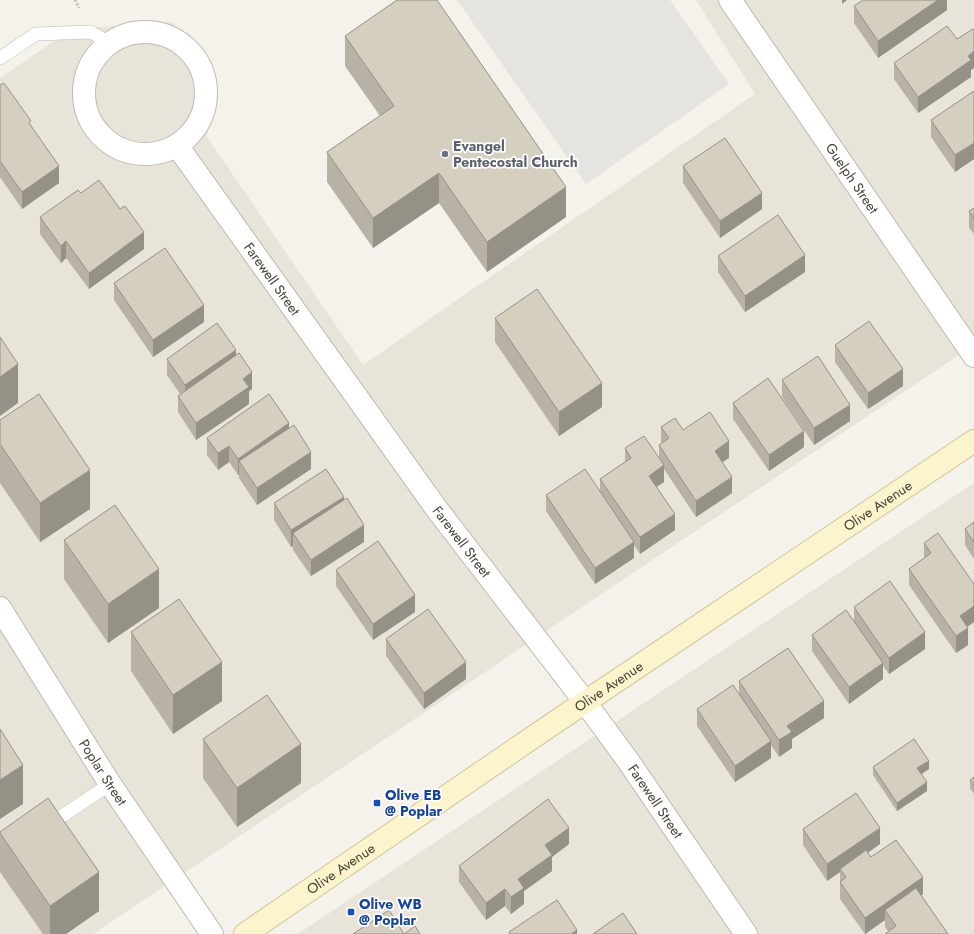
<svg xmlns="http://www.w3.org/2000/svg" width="974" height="934" font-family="Jost,sans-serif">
  <rect width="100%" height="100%" fill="#f4f2ea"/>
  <!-- residential -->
  <path fill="#e8e4d9" d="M696,0H974V345L93,934H0V78L72,29L172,22L213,65L207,137L363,365L755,94Z
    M974,483V934H298Z"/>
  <!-- parking -->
  <path fill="#e6e4e1" d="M457,0H670L729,84L586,184Z"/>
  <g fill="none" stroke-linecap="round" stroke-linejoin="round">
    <defs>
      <path id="service" d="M0,58L36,34L91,32L109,43
        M46,827L110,784"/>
      <g id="minor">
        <path id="s1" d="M730,0L974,356"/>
        <circle cx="145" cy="93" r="61"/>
        <path id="s2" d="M178,147L436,508L585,702L629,762L746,934"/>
        <path id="s3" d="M0,608L110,784L212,934"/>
      </g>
      <g id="secondary">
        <path id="s4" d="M245,934L548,727L974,441"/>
      </g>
    </defs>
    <!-- service casing -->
    <use href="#service" stroke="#bfbaad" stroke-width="14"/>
    <!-- minor casing -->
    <use href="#minor" stroke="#bfbaad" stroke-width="24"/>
    <!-- secondary casing -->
    <use href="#secondary" stroke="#d1c79c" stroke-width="24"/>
    <!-- path -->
    <path stroke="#c0b79f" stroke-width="2.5" stroke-dasharray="2 2" stroke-linecap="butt" d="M75,0L79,8"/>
    <!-- service -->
    <use href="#service" stroke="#fff" stroke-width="13"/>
    <!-- minor -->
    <use href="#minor" stroke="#fff" stroke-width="22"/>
    <!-- secondary -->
    <use href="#secondary" stroke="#fcf4cc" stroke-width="22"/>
  </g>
  <!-- wall -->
  <path fill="#b7b2a5" d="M947,0V10L878,58L854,23V6Z
    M974,30V68L971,70V77L918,113L894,79V63L957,39Z
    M345,36L566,217L487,272L439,203L373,248L327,182V152L380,116L345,66Z
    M0,85L59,183L22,209L0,177Z
    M974,91V159L955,172L931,137V120Z
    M683,166L762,209L720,238L683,183Z
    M81,193L144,249L89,289L66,258L61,263L40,234V217Z
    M974,208V234L969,228V211Z
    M718,256L805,272L745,312L718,272Z
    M114,283L204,322L153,357L114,300Z
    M495,318L602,407L559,436L495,342Z
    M835,345L903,386L868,409L835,362Z
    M236,355L252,389L249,391V404L196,440L178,412V396L180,394L167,375V359Z
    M782,380L850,421L814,445L782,397Z
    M733,403L804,447L769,471L733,419Z
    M0,420L90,509L40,542L0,483Z
    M661,427L683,430L729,458L722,462L732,493L696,517L664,469V482L656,487L675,530L640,554L634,545V558L595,584L546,511V495L600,491V479L625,462V448L659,458V445L661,444Z
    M289,429L311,469L257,505L239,478V475H238L229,462L218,470L207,455V438Z
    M344,500L364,542L311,576L293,550V546L291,547L274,520V503Z
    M974,522V559L965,545V529Z
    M64,540L159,608L108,643L64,579Z
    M924,543L974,584V622L967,627L968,645L956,653L909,585V569L924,558Z
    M336,570L415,612L373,640L336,586Z
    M854,607L925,649L889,674L883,666V679L849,704L812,651V635L854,621Z
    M131,632L222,701L173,734L131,671Z
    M386,639L466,679L424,709L386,656Z
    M739,681L824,718L792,739V748L779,757L771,745V758L735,782L697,726V709L739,694Z
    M203,739L301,783L237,827L203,778Z
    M873,767L929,769L921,774L927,791L897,811L873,775Z
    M974,777V794L970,788V780Z
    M803,829L880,844L868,853L871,857L923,894L921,895L948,934L888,931L885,927V920L865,934L840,899V872L827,881L803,845Z
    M0,832L99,911L66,934H43L0,872Z
    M569,844L552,857V871L524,891V904L511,914L505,906L486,920L459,882V866Z"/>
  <!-- shaded-wall -->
  <path fill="#959186" d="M842,0H847L842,4Z
    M938,0H947V10L878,58V41Z
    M974,51V68L971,70V77L918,113V97L968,56Z
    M974,143V159L955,172V155Z
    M59,166V183L22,209V192Z
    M439,173V203L373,248V218Z
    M566,187V217L487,272V242Z
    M762,193V209L720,238V221Z
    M144,232V249L89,289V273Z
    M66,241V258L61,263V246Z
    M805,255V272L745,312V296Z
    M204,305V322L153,357V340Z
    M236,350V366L185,402V385Z
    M18,364V403L0,416V377Z
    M903,369V386L868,409V393Z
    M252,372V389L249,391V404L196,440V423L243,379Z
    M602,383V407L559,436V412Z
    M850,405V421L814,445V428Z
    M289,423V439L239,461V475H238V459Z
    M804,431V447L769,471V455Z
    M729,441V458L715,467V451Z
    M229,446V462L218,470V453Z
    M311,452V469L257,505V488Z
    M664,465V482L649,492V476Z
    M90,470V509L40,542V503Z
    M732,477V493L696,517V501Z
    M344,497V513L293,533V546L291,547V530Z
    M675,514V530L640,554V537Z
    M364,525V542L311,576V560Z
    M634,542V558L595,584V568Z
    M159,569V608L108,643V604Z
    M415,595V612L373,640V624Z
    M974,606V622L960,632V616Z
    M968,628V645L956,653V636Z
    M925,632V649L889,674V658Z
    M222,662V701L173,734V695Z
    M466,662V679L424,709V693Z
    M883,663V679L849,704V687Z
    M824,701V718L792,739V748L779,757V740L787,726Z
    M771,741V758L735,782V766Z
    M301,744V783L237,827V788Z
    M929,761V769L917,777V768Z
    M23,765V804L0,819V780Z
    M927,782V791L897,811V803Z
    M569,828V844L552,857V871L524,891V904L511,914V897L518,879L545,845Z
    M880,828V844L841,871L840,869V872L827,881V864Z
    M99,872V911L66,934H50V906Z
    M923,877V894L890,917L885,910V920L865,934V918Z
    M505,889V906L486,920V903Z
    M577,930V934H571Z"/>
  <!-- building -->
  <path fill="#d5cfc0" stroke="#959186" d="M397,0H437L566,187L487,242L439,173L373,218L327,152L394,106L345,36Z
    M863,0H938L878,41L854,6Z
    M947,26L957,39L973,29L974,30V51L968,56L971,60L918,97L894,63Z
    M4,83L31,121L29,123L59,166L22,192L0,161V85Z
    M974,91V143L955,155L931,120Z
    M725,138L762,193L720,221L683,166Z
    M99,180L120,209L125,206L144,232L89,273L66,241L61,246L40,217L78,190L81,193Z
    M974,208V218L969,211Z
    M778,215L805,255L745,296L718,256Z
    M165,248L204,305L153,340L114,283Z
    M537,289L602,383L559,412L495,318Z
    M869,321L903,369L868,393L835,345Z
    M217,323L236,350L185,385L167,359Z
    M0,337L18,364L0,377Z
    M239,353L252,372L243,379L249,387L196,423L178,396Z
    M818,356L850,405L814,428L782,380Z
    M768,378L804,431L769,455L733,403Z
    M39,394L90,470L40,503L0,444V420Z
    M269,394L289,423L238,459L229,446L218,453L207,438Z
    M710,412L729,441L715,451L732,477L696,501L659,445L669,438L661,427L675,418L683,430Z
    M294,425L311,452L257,488L239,461Z
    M644,436L664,465L649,476L675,514L640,537L600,479L631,458L625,448Z
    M326,469L344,497L291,530L274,503Z
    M585,469L634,542L595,568L546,495Z
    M347,498L364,525L311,560L293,533Z
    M115,505L159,569L108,604L64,540Z
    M974,522V542L965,529Z
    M938,533L974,584V606L960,616L968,628L956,636L909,569L931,553L924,543Z
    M378,541L415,595L373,624L336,570Z
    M890,581L925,632L889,658L854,607Z
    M179,599L222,662L173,695L131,632Z
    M428,609L466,662L424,693L386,639Z
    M846,610L883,663L849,687L812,635Z
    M788,648L824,701L787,726L792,732L779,740L739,681Z
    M733,685L771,741L735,766L697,709Z
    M267,695L301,744L237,788L203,739Z
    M0,729L23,765L0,780Z
    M914,739L929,761L917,768L927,782L897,803L873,767Z
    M974,777V785L970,780Z
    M856,793L880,828L827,864L803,829Z
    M48,798L99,872L50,906L0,833V832Z
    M548,799L569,828L545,845L552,855L518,879L524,888L511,897L505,889L486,903L459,866Z
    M896,840L923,877L865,918L840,882L846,877L840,869L866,850L871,857Z
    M916,888L948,934H885L896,926L885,910Z
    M557,900L577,930L571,934H510L509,932Z
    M389,910L404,934L415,926L420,934H353Z
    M623,913L637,934H593Z"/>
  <!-- markers -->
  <circle fill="#6b7280" stroke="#fff" stroke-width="1.5" cx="445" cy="154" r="4"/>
  <g fill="#1a4fb4" stroke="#fff" stroke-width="1.5">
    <rect x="373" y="799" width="8" height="8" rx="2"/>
    <rect x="347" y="908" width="8" height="8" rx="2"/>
  </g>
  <g text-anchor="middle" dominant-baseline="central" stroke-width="3.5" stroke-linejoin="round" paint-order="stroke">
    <!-- worship labels -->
    <g font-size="14" font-weight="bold" fill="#5b616d" stroke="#fff" text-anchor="start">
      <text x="453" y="146">Evangel<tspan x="453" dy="16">Pentecostal Church</tspan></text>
    </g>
    <!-- street labels -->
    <g font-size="14" fill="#484338" stroke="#fff">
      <text stroke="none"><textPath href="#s1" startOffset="216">Guelph Street</textPath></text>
      <text stroke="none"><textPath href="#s2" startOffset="162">Farewell Street</textPath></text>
      <text stroke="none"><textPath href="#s4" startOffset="764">Olive Avenue</textPath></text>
      <text stroke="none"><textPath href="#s2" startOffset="486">Farewell Street</textPath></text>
      <text stroke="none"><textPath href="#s4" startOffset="440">Olive Avenue</textPath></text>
      <text stroke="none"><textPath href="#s3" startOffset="194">Poplar Street</textPath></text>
      <text stroke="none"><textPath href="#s2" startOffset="810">Farewell Street</textPath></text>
      <text stroke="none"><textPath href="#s4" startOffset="116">Olive Avenue</textPath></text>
    </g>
    <!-- transit labels -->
    <g font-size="14" font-weight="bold" fill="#164399" stroke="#fff" text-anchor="start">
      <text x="385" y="795">Olive EB<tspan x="385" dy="16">@ Poplar</tspan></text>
      <text x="359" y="904">Olive WB<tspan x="359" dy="16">@ Poplar</tspan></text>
    </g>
  </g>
</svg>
